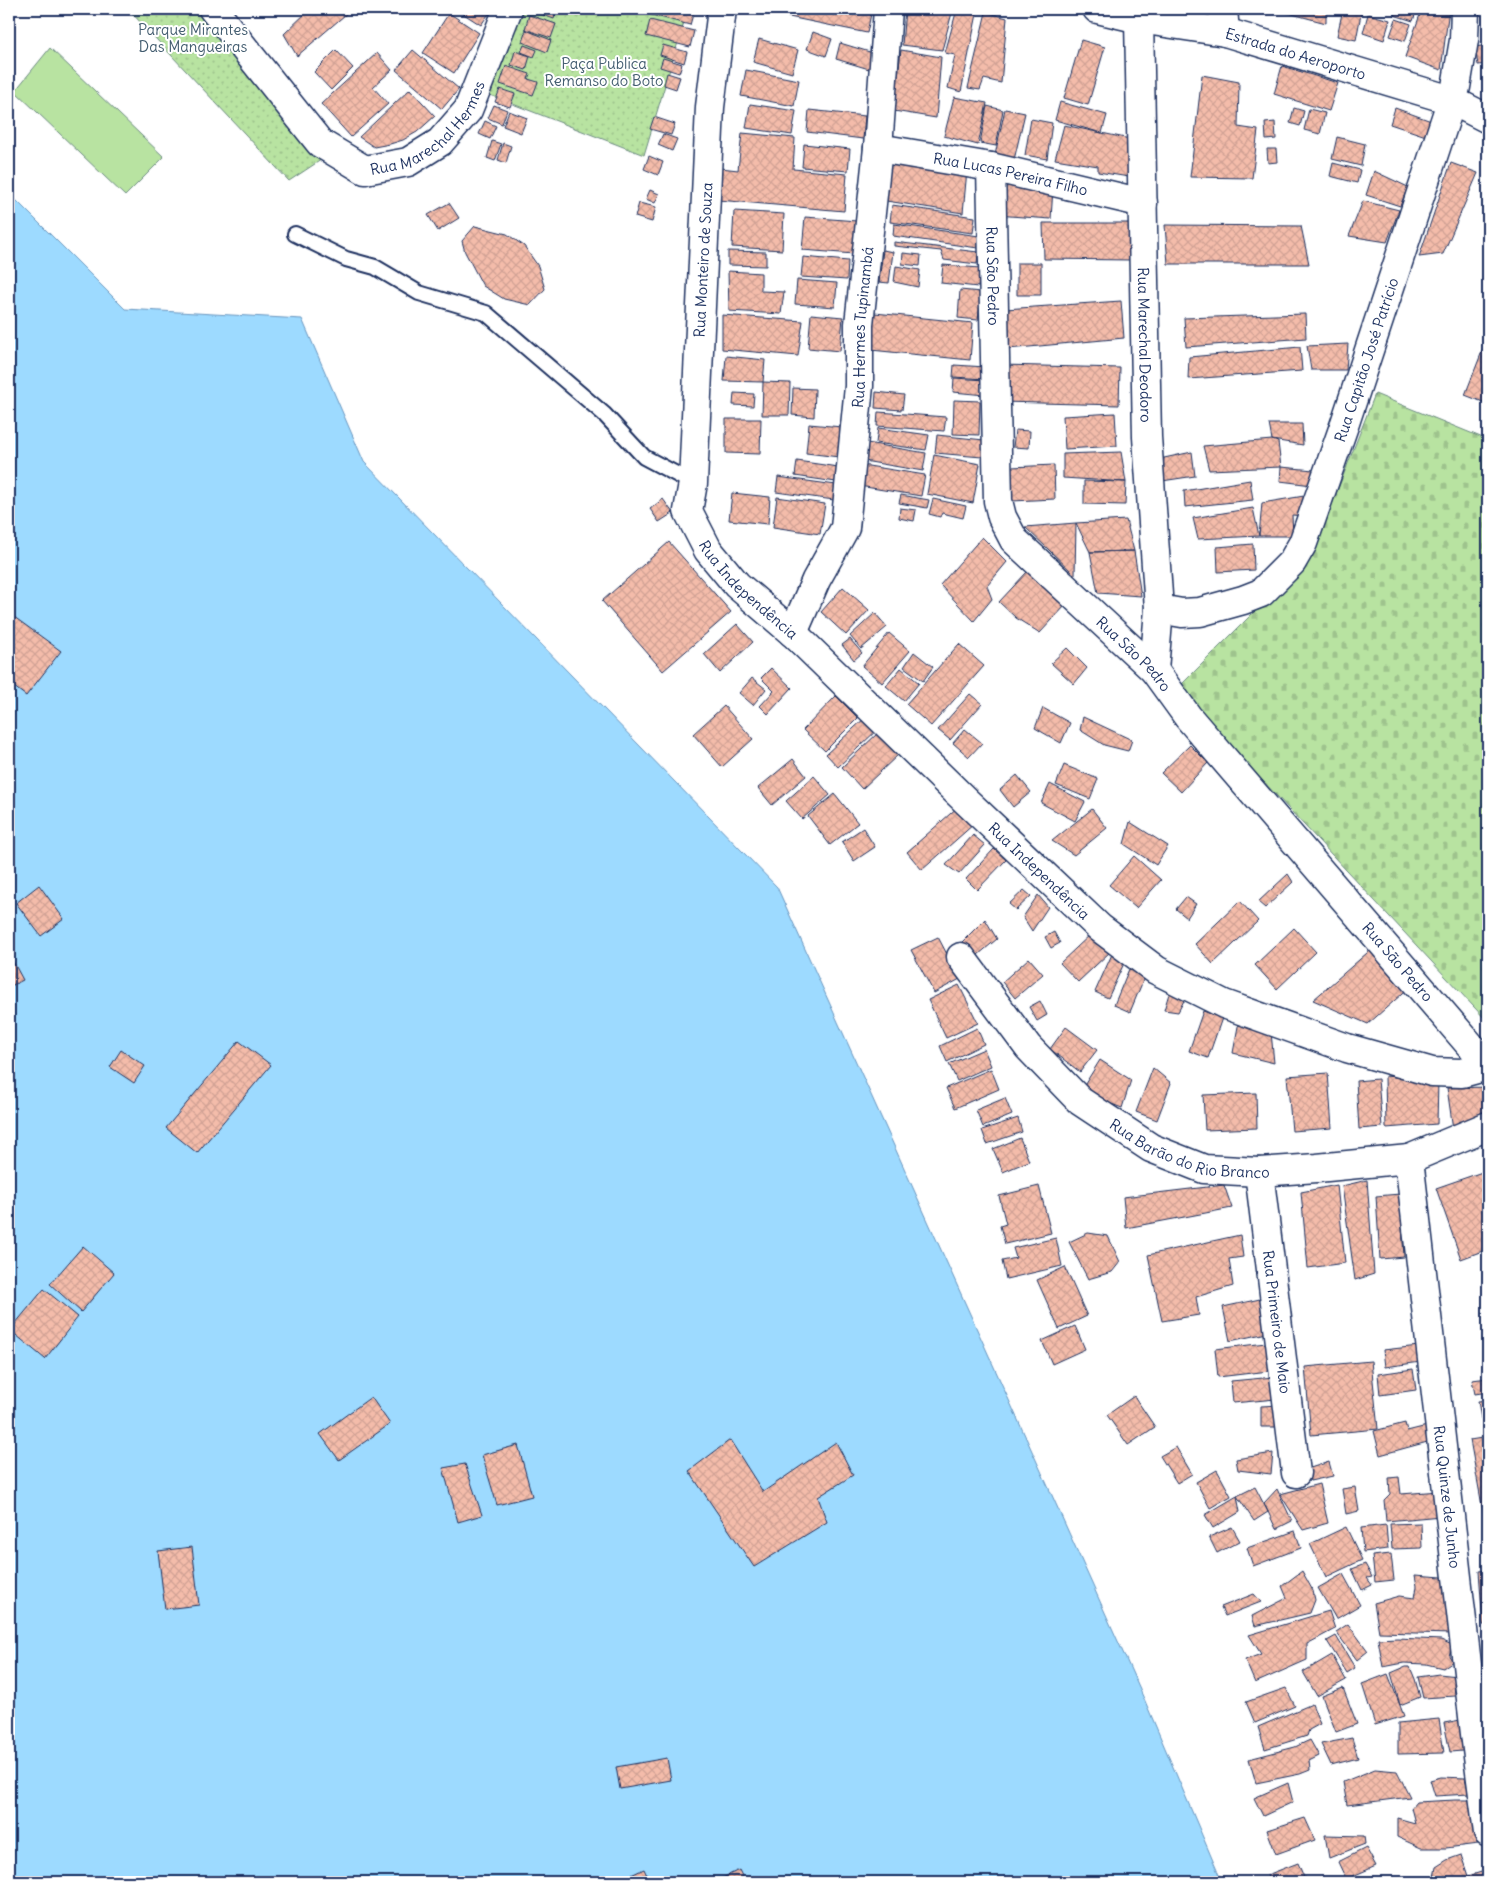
<svg xmlns="http://www.w3.org/2000/svg" width="1497" height="1891" font-family="Delius,sans-serif">
  <defs>
    <pattern id="cemetery-stones" width="16" height="16" patternUnits="userSpaceOnUse" patternTransform="scale(1.25)"><rect width="16" height="16" fill="#b8e3a1"/><path d="M2 7V4a2 2 0 0 1 4 0v3zM10 15v-3a2 2 0 0 1 4 0v3z" fill="#9ec38d"/></pattern>
    <pattern id="park-dots" width="8" height="8" patternUnits="userSpaceOnUse" patternTransform="scale(1.25)"><rect width="8" height="8" fill="#b8e3a1"/><path d="M2 2h.1M6 6h.1" fill="none" stroke="#9ec38d" stroke-width="1.8" stroke-linecap="round"/></pattern>
    <pattern id="building-cross-hatch" width="8" height="8" patternUnits="userSpaceOnUse" patternTransform="scale(1.25)"><rect width="8" height="8" fill="#f4bcaa"/><path d="M0 0l8 8M0 8l8-8" fill="none" stroke="#d1a295"/></pattern>
  </defs>
  <rect width="100%" height="100%" fill="#fff"/>
  <filter id="ink" filterUnits="userSpaceOnUse"><feTurbulence type="fractalNoise" baseFrequency=".02" numOctaves="2"/><feDisplacementMap in="SourceGraphic" scale="10" xChannelSelector="R" yChannelSelector="G"/><feConvolveMatrix kernelMatrix="1 2 1 2 8 2 1 2 1" color-interpolation-filters="sRGB"/></filter>
  <g filter="url(#ink)">
    <!-- grass -->
    <path fill="#b8e3a1" stroke="#6a8980" d="M50,48L164,157L125,196L15,91Z"/>
    <!-- cemetery -->
    <path fill="url(#cemetery-stones)" stroke="#6a8980" d="M1375,394L1488,440V1022L1177,689L1313,553Z"/>
    <!-- park -->
    <path fill="url(#park-dots)" stroke="#6a8980" d="M128,9H206L330,154L289,181Z
      M516,9H688L644,155L487,94Z"/>
    <!-- water -->
    <path fill="#9ddaff" stroke="#6996bf" d="M9,193L125,309L302,319L364,462L777,887L1145,1701L1222,1882H9Z"/>
    <!-- building -->
    <path fill="url(#building-cross-hatch)" stroke="#1b2f5e" d="M310,9H352L297,56L284,34Z
      M456,9H492L481,25Z
      M536,9H557L554,19L535,12Z
      M649,9H686L694,11L690,25L648,14Z
      M750,9H872L867,33Z
      M905,9H953L942,50L902,45Z
      M957,9H978L961,92L948,88L955,55L945,53Z
      M1273,9H1326V23Z
      M1343,9H1362L1356,40L1337,36Z
      M1396,9H1417L1413,21L1394,15Z
      M1422,9H1449L1441,70L1405,57Z
      M986,12L1007,18L1001,83L984,79L980,90L968,88Z
      M449,13L479,33L454,73L423,53Z
      M1368,14L1390,20L1384,40L1363,33Z
      M529,15L556,24L551,38L525,29Z
      M1396,19L1411,24L1405,41L1390,36Z
      M650,20L694,31L690,47L646,36Z
      M526,30L551,40L547,52L522,42Z
      M813,32L832,39L826,56L807,49Z
      M759,39L798,50L792,73L753,62Z
      M1081,40L1105,47L1088,105L1064,98Z
      M840,43L873,53L869,69L836,59Z
      M524,45L537,50L534,57L521,52Z
      M663,45L687,52L684,63L660,55Z
      M1488,45V64L1478,65L1475,47Z
      M336,50L353,68L331,90L314,72Z
      M413,50L459,89L442,109L396,70Z
      M901,50L941,57L936,118L894,111Z
      M515,51L530,56L526,70L511,65Z
      M377,53L392,70L373,87L388,104L351,137L321,104Z
      M663,58L682,64L679,73L660,67Z
      M506,66L530,74L528,79L538,82L533,95L500,84Z
      M1282,66L1338,83L1329,111L1274,94Z
      M746,70L799,80L794,106L741,96Z
      M667,73L680,77L676,89L664,85Z
      M1202,75L1239,82L1238,127L1258,130L1252,178L1190,177Z
      M410,89L435,116L417,132L403,140L390,144L374,147L359,137Z
      M500,89L515,94L510,107L495,102Z
      M954,97L987,103L978,145L944,136Z
      M1060,102L1107,115L1102,133L1055,120Z
      M750,104L796,111L792,135L746,128Z
      M494,105L507,110L502,124L488,118Z
      M987,106L1003,110L996,146L980,143Z
      M1294,108L1304,111L1300,126L1290,123Z
      M1395,108L1434,122L1429,137L1390,124Z
      M1005,109L1025,113L1014,160L995,155Z
      M1309,109L1325,113L1320,134L1304,130Z
      M809,110L865,116L863,139L807,132Z
      M509,111L527,118L521,133L503,126Z
      M654,117L675,124L671,135L650,129Z
      M1031,119L1052,123L1047,159L1025,155Z
      M485,121L496,126L490,139L479,134Z
      M1275,122L1276,139L1266,140L1265,123Z
      M1064,125L1130,139L1129,177L1098,172V166L1055,159Z
      M742,133L795,138L793,169L847,174L844,211L718,200L721,168L738,170Z
      M663,134L677,139L672,151L658,145Z
      M1337,137L1365,144L1361,166L1332,159Z
      M492,141L501,144L495,161L487,158Z
      M503,143L511,146L506,163L498,160Z
      M804,144L850,149L848,171L802,167Z
      M1267,149H1276L1277,162L1268,163Z
      M649,156L663,162L658,175L644,169Z
      M882,162L967,170L963,213L880,200Z
      M1333,163L1360,170L1357,183L1330,176Z
      M1451,163L1478,173L1443,254L1419,257Z
      M1374,171L1408,187L1400,206L1366,195Z
      M999,184L1053,188L1051,219L996,215Z
      M650,190L659,194L655,203L646,199Z
      M1363,201L1399,210L1387,242L1349,236Z
      M449,203L459,218L438,231L428,215Z
      M639,203L656,207L652,222L635,217Z
      M892,205L975,217L973,233L890,222Z
      M734,211L784,214L782,250L732,247Z
      M805,217L857,221L854,254L802,250Z
      M1043,223H1130L1131,260L1044,259Z
      M894,224L979,236L978,248L893,236Z
      M1165,225L1301,226L1309,264H1168Z
      M475,226L507,234L524,246L538,266L545,289L530,305L504,299L483,286L465,252L462,241Z
      M894,242L978,252L977,264L944,260L941,251L894,246Z
      M883,250L893,252L889,283L879,282Z
      M728,251L766,252V266L728,265Z
      M903,253L921,255L920,266L902,264Z
      M803,257L848,261L847,280L801,277Z
      M1017,263H1041V295H1017Z
      M943,265L980,268L978,287L941,283Z
      M896,266L920,270L918,287L894,282Z
      M728,271L761,273V291L784,292L781,314L729,311Z
      M797,280L837,283L835,307L795,304Z
      M960,290L981,292L978,320L958,318Z
      M1121,301L1124,338L1008,349L1005,309Z
      M865,312L973,323L970,360L861,349Z
      M811,314L843,317L840,351L808,348Z
      M1305,314L1306,338L1186,347L1184,318Z
      M722,315L803,321L798,356L722,349Z
      M1488,336V404L1465,395Z
      M1348,344L1346,370H1311L1307,346Z
      M1300,347L1302,371L1188,379L1189,357Z
      M726,356L765,360L763,382L724,381Z
      M954,365L986,367V379L953,377Z
      M1002,365L1120,368L1119,405L1001,402Z
      M954,378L986,380L985,395L953,392Z
      M763,382L790,383L789,415H762Z
      M793,388L815,389L814,417L792,415Z
      M876,392L904,395L902,410L875,408Z
      M734,393L754,394L753,406L733,405Z
      M954,400L980,401L979,435L953,434Z
      M878,412L946,417L944,431L877,426Z
      M1115,413L1117,446L1065,449L1063,416Z
      M726,419H761L760,454L726,453Z
      M809,424L842,427L839,457L806,453Z
      M1269,424H1302L1303,445L1272,440Z
      M878,428L929,435L926,450L876,443Z
      M1015,430L1030,431L1029,448L1013,447Z
      M937,435L984,440L982,457L935,453Z
      M1272,440L1278,442L1281,467L1209,470L1203,446Z
      M867,443L926,453L923,471L864,461Z
      M1121,452L1126,482L1063,478V454Z
      M1192,452L1195,476L1162,481L1164,458Z
      M934,455L980,464L973,503L927,494Z
      M797,461L838,467L836,482L795,476Z
      M862,465L925,475L921,496L859,486Z
      M1054,465L1055,499L1012,501L1011,467Z
      M1281,467L1314,470L1312,485L1280,481Z
      M778,477L836,485L834,500L776,492Z
      M1250,480L1253,500L1185,507L1184,491Z
      M1084,481L1126,482L1125,505L1084,504Z
      M732,493L770,497L768,524L729,520Z
      M901,495L929,500L927,508L899,503Z
      M1304,496L1305,516L1292,515L1293,536H1259L1262,503Z
      M777,497L825,504L820,534L773,527Z
      M663,499L673,513L659,522L650,509Z
      M933,499L966,506L963,518L942,513L940,517L929,514Z
      M900,508L916,510L914,521L899,518Z
      M1253,508L1259,536L1198,539L1193,518Z
      M1126,520L1134,551L1090,552L1076,523Z
      M1076,523L1075,575L1025,527Z
      M982,537L1007,562L987,586L992,599L974,621L940,585Z
      M669,542L731,612L663,671L602,601Z
      M1253,544L1254,570L1218,572L1217,547Z
      M1134,551L1141,596L1098,593L1090,552Z
      M1027,572L1066,605L1040,633L1016,618L999,602Z
      M843,587L869,610L846,635L821,612Z
      M875,613L887,627L861,649L850,636Z
      M10,614L61,651L26,696L9,683V616Z
      M737,624L753,642L720,673L704,654Z
      M889,633L910,651L882,683L862,666Z
      M850,639L862,653L854,660L842,645Z
      M959,644L984,666L931,726L906,704Z
      M1067,648L1087,668L1074,684L1051,663Z
      M914,652L933,667L923,681L904,667Z
      M771,668L792,688L768,714L760,706L774,691L761,678Z
      M901,668L919,683L904,701L886,686Z
      M752,678L766,689L753,705L739,693Z
      M970,694L982,704L950,740L938,730Z
      M836,696L858,718L825,751L803,730Z
      M724,706L753,739L722,767L693,734Z
      M1043,708L1070,723L1061,743L1035,728Z
      M867,716L879,728L838,767L826,754Z
      M1083,717L1132,740L1128,751L1104,745L1080,730Z
      M965,729L982,743L969,757L953,743Z
      M879,732L899,754L862,789L842,767Z
      M1190,745L1208,763L1181,792L1161,773Z
      M793,759L806,776L772,805L758,788Z
      M1064,765L1098,779L1090,799L1056,785Z
      M1017,775L1031,792L1013,807L1000,790Z
      M814,776L830,795L802,819L786,801Z
      M1050,784L1085,802L1075,821L1041,803Z
      M835,794L858,823L830,845L808,816Z
      M959,806L974,824L922,870L907,852Z
      M1092,809L1107,828L1074,855L1052,841Z
      M1130,822L1168,846L1156,865L1124,844Z
      M863,828L875,847L854,861L842,842Z
      M973,835L985,845L959,874L946,865Z
      M994,849L1006,860L977,890L966,879Z
      M1134,856L1161,880L1136,908L1109,885Z
      M1288,874L1293,882L1265,908L1258,902Z
      M39,885L64,919L41,936L16,903Z
      M1024,890L1031,896L1016,910L1009,904Z
      M1038,895L1048,907L1032,931L1023,917Z
      M1186,897L1196,904L1187,918L1176,909Z
      M1240,901L1258,921L1213,964L1195,944Z
      M985,919L997,939L972,960L956,948Z
      M1294,928L1316,952L1277,989L1255,965Z
      M1054,932L1060,943L1051,948L1045,937Z
      M1092,933L1110,952L1078,982L1060,963Z
      M938,937L960,979L934,993L911,950Z
      M1375,946L1411,986L1368,1024L1313,1000Z
      M1113,952L1126,959L1108,998L1095,992Z
      M9,954L23,980L9,987Z
      M1029,958L1043,974L1015,998L1002,982Z
      M1129,969L1145,976L1130,1012L1114,1005Z
      M959,985L978,1023L946,1038L928,1000Z
      M1171,987L1187,995L1178,1012L1164,1010Z
      M1040,1001L1047,1015L1037,1021L1029,1007Z
      M1203,1011L1222,1018L1208,1058L1189,1051Z
      M1239,1021L1271,1032L1274,1063L1233,1053Z
      M1066,1027L1097,1050L1080,1072L1050,1049Z
      M977,1028L984,1044L947,1062L940,1046Z
      M239,1041L271,1065L197,1153L166,1128Z
      M984,1049L991,1066L957,1081L949,1064Z
      M121,1050L145,1066L134,1083L110,1067Z
      M1100,1060L1131,1080L1122,1108L1080,1092Z
      M1153,1068L1171,1083L1157,1120L1136,1112Z
      M991,1069L999,1089L955,1108L946,1088Z
      M1328,1073L1332,1128L1292,1131L1287,1076Z
      M1385,1076L1438,1081L1437,1124L1386,1128Z
      M1378,1079L1382,1127L1359,1129L1356,1081Z
      M1488,1087V1123L1453,1129L1447,1088Z
      M1256,1093L1257,1128L1205,1130L1203,1095Z
      M1005,1098L1012,1115L983,1127L976,1110Z
      M1018,1118L1022,1132L987,1144L982,1130Z
      M1020,1138L1029,1161L1003,1172L993,1149Z
      M1488,1170V1249L1461,1259L1436,1188Z
      M1367,1180L1374,1274L1355,1280L1342,1186Z
      M1224,1185L1232,1208L1126,1228L1123,1197Z
      M1337,1185L1345,1263L1308,1268L1301,1192Z
      M1039,1186L1051,1233L1005,1244L1000,1226L1006,1224L999,1196Z
      M1400,1194L1404,1257L1380,1259L1376,1196Z
      M1088,1233L1108,1236L1120,1262L1112,1272L1088,1279L1069,1242Z
      M1240,1235L1243,1257L1229,1259L1233,1286L1196,1297L1199,1315L1162,1321L1148,1255Z
      M1056,1238L1062,1266L1006,1279L1002,1261L1016,1258L1013,1248Z
      M83,1246L114,1273L81,1312L50,1284Z
      M1065,1267L1087,1316L1059,1329L1037,1280Z
      M44,1289L78,1317L45,1359L10,1330Z
      M1260,1299L1267,1333L1230,1341L1223,1307Z
      M1075,1326L1085,1349L1052,1364L1042,1341Z
      M1266,1343L1269,1371L1218,1377L1215,1349Z
      M1419,1346L1421,1362L1385,1367L1383,1350Z
      M1371,1361L1378,1429L1311,1435L1305,1367Z
      M1413,1369L1416,1390L1380,1395L1378,1374Z
      M1274,1377L1276,1399L1233,1403L1231,1381Z
      M1488,1378V1392L1475,1394L1472,1380Z
      M1134,1396L1155,1427L1128,1445L1107,1415Z
      M371,1397L390,1424L339,1460L320,1434Z
      M1488,1400V1418L1481,1419L1478,1401Z
      M1280,1405V1427H1261V1406Z
      M1405,1423L1407,1431L1427,1426L1431,1441L1380,1455L1374,1431Z
      M1488,1437V1521L1485,1522L1470,1440Z
      M730,1440L763,1492L836,1442L853,1475L818,1497L827,1522L754,1567L689,1471Z
      M518,1445L532,1496L497,1505L482,1455Z
      M1176,1447L1192,1474L1177,1483L1160,1456Z
      M1273,1453L1271,1474L1238,1470L1236,1459Z
      M1329,1462L1333,1476L1310,1481L1307,1469Z
      M465,1464L482,1515L458,1522L443,1468Z
      M1217,1470L1231,1496L1210,1508L1196,1482Z
      M1399,1477L1401,1494L1439,1491L1441,1516L1386,1521L1384,1500L1390,1494L1389,1478Z
      M1319,1484L1328,1523L1303,1530L1280,1494Z
      M1255,1487L1268,1512L1254,1521L1237,1496Z
      M1355,1487L1359,1511L1346,1514L1342,1489Z
      M1277,1489L1292,1521L1276,1529L1264,1503Z
      M1237,1496L1240,1512L1213,1528L1205,1515Z
      M1421,1523L1422,1548L1392,1549L1390,1524Z
      M1386,1525L1388,1549L1363,1552L1361,1528Z
      M1232,1527L1240,1541L1217,1553L1209,1537Z
      M1346,1527L1362,1560L1326,1577L1310,1544Z
      M1295,1531L1301,1548L1253,1566L1247,1548Z
      M192,1547L199,1605L165,1609L158,1551Z
      M1391,1554L1394,1580L1375,1582L1372,1556Z
      M1365,1564L1372,1577L1367,1578L1372,1585L1362,1590L1352,1569Z
      M1488,1570V1625H1483L1479,1571Z
      M1302,1571L1313,1591L1315,1600L1310,1613L1255,1626L1252,1616L1287,1598L1282,1586Z
      M1343,1574L1360,1605L1336,1619L1318,1588Z
      M1415,1575L1442,1577L1451,1599L1452,1634L1379,1632L1374,1603L1399,1596L1415,1598L1417,1586Z
      M1254,1594L1261,1602L1225,1616L1221,1607Z
      M1329,1611L1335,1629L1307,1644V1660L1255,1683L1245,1660L1261,1654L1249,1635Z
      M1348,1624L1368,1651L1357,1660L1336,1632Z
      M1336,1636L1355,1668L1347,1673L1327,1641Z
      M1397,1638L1441,1640L1452,1645L1449,1656L1453,1661L1443,1668L1426,1664L1404,1663L1383,1667L1378,1639Z
      M1332,1655L1346,1680L1317,1696L1303,1672Z
      M1405,1667H1410L1415,1679L1420,1697L1400,1705L1391,1673Z
      M1388,1674L1404,1716L1375,1725L1362,1684Z
      M1439,1674L1458,1676L1454,1684L1455,1696L1423,1698L1418,1677Z
      M1286,1688L1295,1706L1255,1723L1246,1702Z
      M1343,1688L1357,1724L1336,1732L1322,1696Z
      M1312,1704L1320,1724L1309,1730L1307,1736L1265,1749L1258,1727Z
      M1439,1719L1444,1753L1398,1754V1723Z
      M1466,1719L1474,1750L1450,1752L1444,1723Z
      M1352,1738L1358,1758L1331,1765L1321,1744Z
      M1310,1740L1319,1756L1309,1761L1310,1770L1300,1774L1256,1783L1249,1759L1295,1747Z
      M667,1758L671,1780L620,1789L616,1767Z
      M1375,1769L1397,1771L1410,1797L1347,1805L1343,1782Z
      M1441,1777L1465,1778L1469,1794L1435,1796L1430,1780Z
      M1288,1783L1293,1802L1263,1816L1254,1798Z
      M1455,1800H1472L1478,1844L1446,1848H1421L1397,1837V1818L1415,1823L1411,1808L1416,1802Z
      M1305,1818L1315,1840L1276,1854L1267,1830Z
      M1325,1835L1364,1836L1365,1844L1329,1858Z
      M1366,1848L1376,1866L1346,1879L1338,1862Z
      M1461,1855L1468,1876L1485,1871L1488,1882H1433L1436,1867L1447,1860Z
      M1298,1863L1306,1882H1270L1267,1875Z
      M644,1869L650,1882H616Z
      M739,1870L745,1882H714Z"/>
    <g fill="none" stroke-linecap="round" stroke-linejoin="round">
      <defs>
        <path id="service" d="M295,234L346,259L375,267L419,293L486,313L604,414L644,457L693,483"/>
        <g id="minor">
          <path id="s1" d="M213,9L320,143L365,170L408,162L440,142L468,110L508,9"/>
          <path id="s2" d="M722,9L710,107L693,483L688,511L708,550L737,585L793,633L966,801L1100,928L1156,970L1224,1004L1347,1048L1432,1072L1462,1073L1488,1066"/>
          <path d="M1223,9L1225,32"/>
          <path id="s3" d="M1139,19L1147,437L1159,609L1154,670"/>
          <path id="s4" d="M878,148L991,167L1143,203"/>
          <path id="s5" d="M991,167L998,501L1002,517L1014,540L1154,670L1188,717L1488,1066"/>
          <path id="s6" d="M1159,609L1182,613L1200,612L1243,600L1261,593L1292,562L1303,543L1345,423L1456,87L1464,40L1465,9"/>
          <path id="s7" d="M793,633L816,580L845,528L859,386V324L878,148L888,9"/>
          <path id="s8" d="M961,957L1028,1047L1080,1101L1151,1148L1204,1169L1259,1172L1317,1168L1409,1159L1488,1126"/>
          <path id="s9" d="M1409,1159L1475,1734L1488,1833"/>
          <path id="s10" d="M1259,1172L1296,1473"/>
        </g>
        <g id="tertiary">
          <path id="s11" d="M1097,9L1139,19L1225,32L1451,100L1488,119"/>
        </g>
      </defs>
      <!-- service casing -->
      <use href="#service" stroke="#1b2f5e" stroke-width="18"/>
      <!-- minor casing -->
      <use href="#minor" stroke="#1b2f5e" stroke-width="31"/>
      <!-- tertiary casing -->
      <use href="#tertiary" stroke="#1b2f5e" stroke-width="31"/>
      <!-- service -->
      <use href="#service" stroke="#fff" stroke-width="14"/>
      <!-- minor -->
      <use href="#minor" stroke="#fff" stroke-width="28"/>
      <!-- tertiary -->
      <use href="#tertiary" stroke="#fff" stroke-width="28"/>
    </g>
  </g>
  <g text-anchor="middle" dominant-baseline="central" stroke-width="4" stroke-linejoin="round" paint-order="stroke">
    <!-- park labels -->
    <g font-size="15" fill="#425c6f" stroke="#fff">
      <text x="193" y="29">Parque Mirantes<tspan x="193" dy="17">Das Mangueiras</tspan></text>
      <text x="604" y="63">Paça Publica<tspan x="604" dy="17">Remanso do Boto</tspan></text>
    </g>
    <!-- street labels -->
    <g font-size="15" fill="#1b2f5e" stroke="#fff">
      <text stroke="none"><textPath href="#s11" startOffset="204">Estrada do Aeroporto</textPath></text>
      <text stroke="none"><textPath href="#s1" startOffset="304">Rua Marechal Hermes</textPath></text>
      <text stroke="none"><textPath href="#s4" startOffset="135">Rua Lucas Pereira Filho</textPath></text>
      <text transform="translate(703 260) rotate(-87)">Rua Monteiro de Souza</text>
      <text stroke="none"><textPath href="#s5" startOffset="109">Rua São Pedro</textPath></text>
      <text stroke="none"><textPath href="#s7" startOffset="319">Rua Hermes Tupinambá</textPath></text>
      <text stroke="none"><textPath href="#s3" startOffset="326">Rua Marechal Deodoro</textPath></text>
      <text stroke="none"><textPath href="#s6" startOffset="365">Rua Capitão José Patrício</textPath></text>
      <text stroke="none"><textPath href="#s2" startOffset="604">Rua Independência</textPath></text>
      <text stroke="none"><textPath href="#s5" startOffset="542">Rua São Pedro</textPath></text>
      <text stroke="none"><textPath href="#s2" startOffset="1009">Rua Independência</textPath></text>
      <text stroke="none"><textPath href="#s5" startOffset="948">Rua São Pedro</textPath></text>
      <text stroke="none"><textPath href="#s8" startOffset="310">Rua Barão do Rio Branco</textPath></text>
      <text stroke="none"><textPath href="#s10" startOffset="151">Rua Primeiro de Maio</textPath></text>
      <text stroke="none"><textPath href="#s9" startOffset="340">Rua Quinze de Junho</textPath></text>
    </g>
  </g>
  <!-- margin -->
  <rect width="1497" height="1891" fill="none" stroke="#fff" stroke-width="30"/>
  <rect x="15" y="15" width="1467" height="1861" fill="none" stroke="#1b2f5e" stroke-width="2" filter="url(#ink)"/>
</svg>
